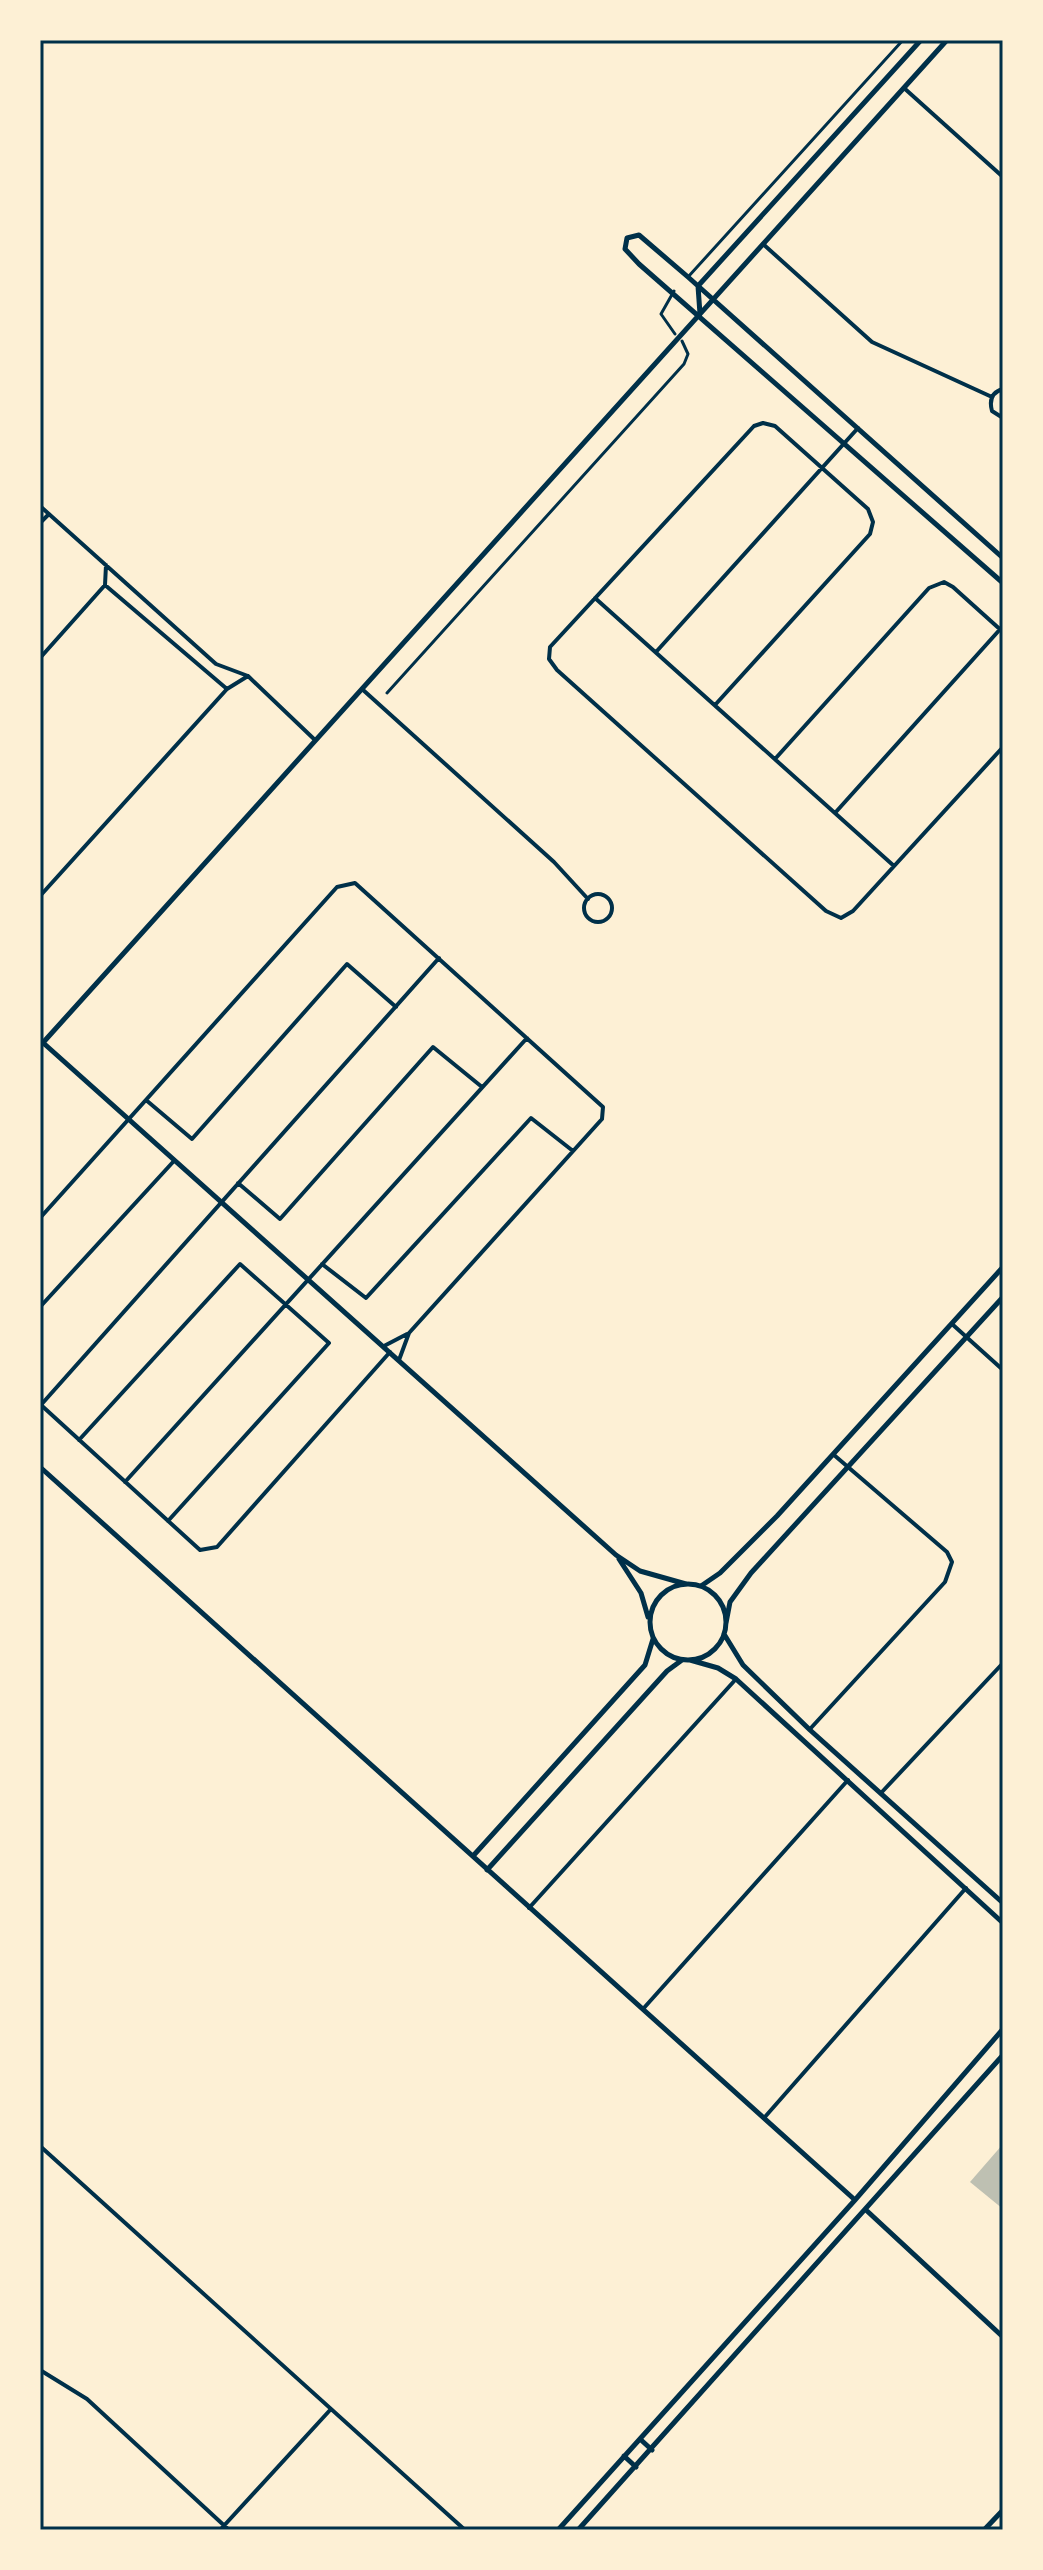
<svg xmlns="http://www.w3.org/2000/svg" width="1043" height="2570" font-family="'Work Sans',sans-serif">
  <rect width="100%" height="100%" fill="#fdf0d5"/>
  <!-- building -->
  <path fill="#bec0b2" d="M1003,2144V2209L970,2182Z"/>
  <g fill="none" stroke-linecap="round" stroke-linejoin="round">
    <!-- pedestrian -->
    <path stroke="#003049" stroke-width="3" d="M688,277L903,40
      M674,291L661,314L675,334
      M387,693L684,364L688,354L682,341"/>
    <!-- minor -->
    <path stroke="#003049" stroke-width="4" d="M904,88L1003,177
      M763,244L872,342L992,397
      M1003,389C992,392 989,400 992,411L1003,418
      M40,506L216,664L248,676L315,740
      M40,523L49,514
      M105,585L106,565
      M595,598L894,866
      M656,652L858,428
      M40,658L105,585L227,689
      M362,689L554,862L588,899
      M715,705L870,534L873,522L868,509L775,426L763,423L754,426L550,647L549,659L557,670L826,911L841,918L853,911L1003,747
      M775,759L929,588L944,582L953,587L1003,632
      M835,813L1003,626
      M584 908a14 14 0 1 1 28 0a14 14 0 1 1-28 0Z
      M40,896L227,689L248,676
      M146,1100L192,1139L347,964L396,1007
      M238,1183L280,1219L433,1047L482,1087
      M40,1218L337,887L355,883L603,1107L602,1119L409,1333L399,1360
      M322,1264L366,1298L531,1118L573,1151
      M40,1307L173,1162
      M952,1324L1003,1370
      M384,1346L407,1334
      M41,1405L200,1550L217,1547L390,1352
      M40,1406L439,958
      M79,1440L240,1264L329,1343L168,1521
      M125,1482L527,1038
      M810,1729L945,1582L952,1562L947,1552L834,1455
      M881,1793L1003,1663
      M529,1908L736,1679
      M643,2009L848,1780
      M764,2118L966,1888
      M40,2146L465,2530
      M40,2370L87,2399L229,2530
      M220,2530L331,2409"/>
    <!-- tertiary -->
    <path stroke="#003049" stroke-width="5" d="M700,314L698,286L921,40
      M1003,558L688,277L639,235L627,238L625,249L639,264L1003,583
      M40,1040L616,1555L640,1571L686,1584
      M40,1046L947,40
      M40,1467L855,2200
      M619,1559L641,1593L648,1617
      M650 1622a38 38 0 1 1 76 0a38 38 0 1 1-76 0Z
      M701,1586L720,1573L777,1516L1003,1267
      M726,1623L730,1602L751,1573L1003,1297
      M724,1634L743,1665L810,1730L1003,1903
      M690,1660L718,1668L736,1679L1003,1923
      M473,1856L645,1665L653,1639
      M487,1870L667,1671L682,1660
      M866,2210L1003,2337
      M640,2439L652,2450
      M624,2456L636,2467
      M558,2530L855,2200L1003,2029
      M578,2530L1003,2055
      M984,2530L1003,2510"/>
  </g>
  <!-- border -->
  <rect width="1043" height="2570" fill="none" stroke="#fdf0d5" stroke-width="84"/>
  <rect x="42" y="42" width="959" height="2486" fill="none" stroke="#003049" stroke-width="3"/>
</svg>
